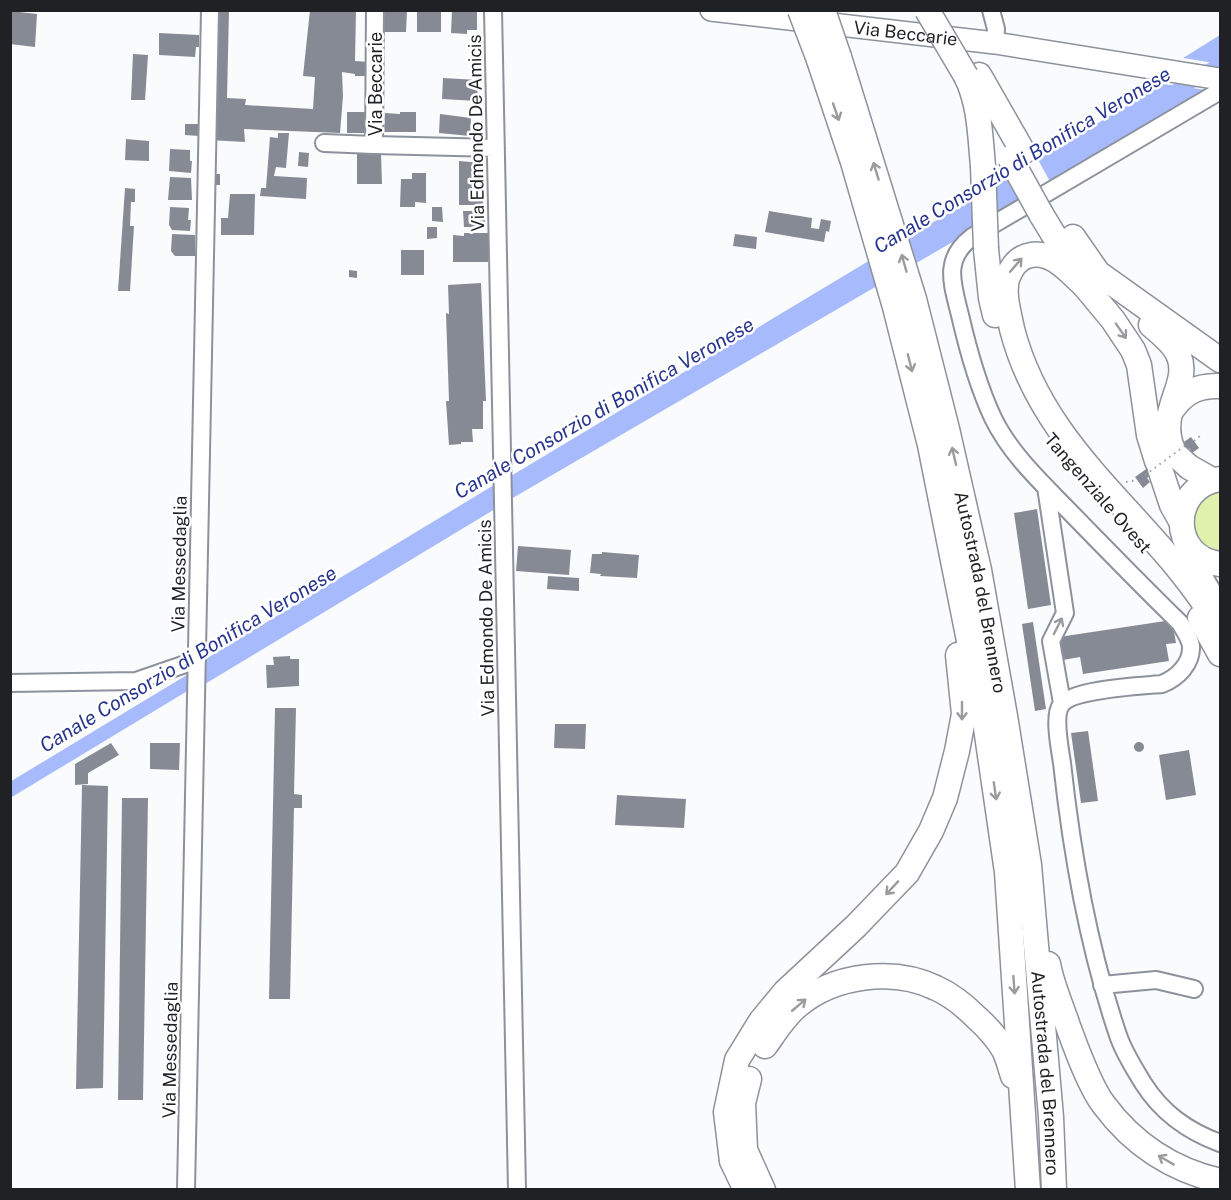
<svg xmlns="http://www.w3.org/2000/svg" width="1231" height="1200" font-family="'Public Sans',sans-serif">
  <rect width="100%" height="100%" fill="#fafbfd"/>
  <!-- green -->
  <path fill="#e0f1ad" d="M1220,489V552C1202,548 1193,536 1194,518C1194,511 1194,506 1199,500C1204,495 1214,492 1220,489Z"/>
  <!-- water -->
  <path fill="#a7bafb" d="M1220,35V64L1183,58Z
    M1163,84L1207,90L1047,187L511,499V476Z
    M499,482L500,506L205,684L204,660Z"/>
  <!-- pier -->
  <path fill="#fafbfd" d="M1036,156L1053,187L1027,202L1010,171Z"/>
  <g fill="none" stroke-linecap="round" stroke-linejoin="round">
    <!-- canal -->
    <path stroke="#a7bafb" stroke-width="14" d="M1168,96L1220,64
      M10,790L202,674"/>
  </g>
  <!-- building -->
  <path fill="#868a95" d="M211,10H229L227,98L246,99L245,105L313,109L315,77L303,76L310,10H356L355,61L369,62V76H355V74L342,72L343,96L340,133L244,129L245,142L209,140Z
    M384,10H407L406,32H383Z
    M417,10H441V32H417Z
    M452,10H477V30H467V34L451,33Z
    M10,11L37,14L35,47L10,44Z
    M159,33L199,35V47H196L195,57L159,55Z
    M133,54L148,55L145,100H131Z
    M443,78L478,80L477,101L442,99Z
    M347,112H370V133H347Z
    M400,112H416V132H384L385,113L400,114Z
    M440,114L471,118L470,136L439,133Z
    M185,124H199V136L185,135Z
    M278,133H289L286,168L276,167L274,176L307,178L306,199L260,196L261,188H266L270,137L278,138Z
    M126,139L149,141V161L125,160Z
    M170,149L190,150V161H192L191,173L169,171Z
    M299,152L309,153L308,167L298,166Z
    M381,153L382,184H357V154Z
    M459,161L482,163L483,205H459Z
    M412,173H426V203L415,202V207H400L401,179H412Z
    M208,174H220V185H208Z
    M170,177L191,178L192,200H168Z
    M125,188L135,189V202H131L130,226H134L130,291H118Z
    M230,194H255L254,235H221V218H228Z
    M170,207L189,208L188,220H191L190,231L172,230L169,225Z
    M432,207H442L443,222L432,221Z
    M463,211H485V227H464Z
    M769,211L812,218L811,228L819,229L821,219L831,221L829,232L826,231L824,242L765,232Z
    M427,227H437V238L427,239Z
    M464,233H488V262H453V235L464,236Z
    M172,234L195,235V256H175L171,251Z
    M735,234L757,237L756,249L733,246Z
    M401,250H424V275H401Z
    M349,270L357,271V278L349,277Z
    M481,283L486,401H483V429H472L473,442H461V444L449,445L446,401H449L446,313L449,314L448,285Z
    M1191,437L1199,448L1192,453L1189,448L1147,478L1150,482L1143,488L1135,477Z
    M1037,509L1051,605L1028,609L1014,513Z
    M518,546L571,550L569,575L516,571Z
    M602,552L639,555L637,578L600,576L601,574L590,573L592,554H602Z
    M548,576L579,578V591L547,589Z
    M1172,620L1176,643L1166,644L1169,661L1083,674L1080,657L1063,660L1059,637Z
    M1033,622L1046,709L1035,711L1022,624Z
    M290,656V659H299V686L267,688L266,665H274L273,657Z
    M275,708H296L294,794L302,795V808H294L290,999H269Z
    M555,724H586L585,749L554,748Z
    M1088,731L1098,801L1081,803L1071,733Z
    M1134 747a5 5 0 1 1 10 0a5 5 0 1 1-10 0Z
    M111,743L119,755L88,773V784L75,785V764Z
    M150,743H180L179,770L150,769Z
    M1189,750L1196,795L1166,800L1159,755Z
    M82,785L108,786L103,1088L76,1089Z
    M617,795L686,799L684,828L615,825Z
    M122,798H148L143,1100H118Z"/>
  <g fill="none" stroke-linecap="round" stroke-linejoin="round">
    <defs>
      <path id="minor" d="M375,10L374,145L496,148
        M493,10L517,1190
        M991,10L996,29L995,43
        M1220,91L972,237C943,259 952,283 960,315C968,350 978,386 993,418C1011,455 1043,484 1071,513C1107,550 1143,587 1180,623C1184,630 1190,638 1191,646C1192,664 1177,678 1162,684C1141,686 1072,689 1061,705C1053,716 1060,749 1062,763C1072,855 1088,947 1118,1035C1123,1051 1134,1068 1143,1083C1162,1113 1187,1131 1220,1143
        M324,143L374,145
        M1046,487L1065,613L1051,641L1062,703
        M1196,554L1201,571L1220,604
        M10,683L136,681L197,660
        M1102,985L1156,980L1194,989
        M186,1190L210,10"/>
      <g id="major">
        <path id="s1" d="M711,10L995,43L1220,79"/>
      </g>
      <g id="highway">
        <path d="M818,57L853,162L895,307L930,445L985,721L1007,872L1028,1190"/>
        <path id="s2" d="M839,57L914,299L947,429L979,570L1005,716L1029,865L1051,1117L1054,1190"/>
        <path d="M979,75L1023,152"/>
        <path d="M966,76C980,104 980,135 983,166"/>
        <path d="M1041,214L1084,285L1113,320L1133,350L1139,365L1149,435L1157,461"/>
        <path d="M1073,237L1098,273L1220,360"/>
        <path d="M986,249L991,298L995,315"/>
        <path d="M1084,285C1069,272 1053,251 1031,255C1018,257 1011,268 1007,279C1003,295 1009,313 1012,329C1045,457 1157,519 1220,628"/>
        <path d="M1151,325C1160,333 1171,341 1177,352C1194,383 1155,410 1173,450"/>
        <path d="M1171,411C1184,392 1198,385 1220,386"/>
        <path d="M1177,456L1189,467L1212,480"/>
        <path d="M1160,469L1172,505L1181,521"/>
        <path d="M1220,479C1169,487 1169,558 1220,564"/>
        <path d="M1200,618L1220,654"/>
        <path d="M1048,964C1052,986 1061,1005 1068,1026C1076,1048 1090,1087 1104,1105C1133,1144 1173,1170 1220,1181"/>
        <path d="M765,1046C775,1032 784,1017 797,1006C833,975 893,967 936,988C952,995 965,1006 977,1018C987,1027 997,1038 1004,1050C1008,1058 1010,1067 1013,1076"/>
        <path d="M749,1079L743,1103L745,1150L763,1190"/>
        <path d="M746,1190L732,1161L726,1112L737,1060L761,1021L785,992L856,926L907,873L931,831L945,798L957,751L964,714L958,655"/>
      </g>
    </defs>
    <!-- minor casing -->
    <use href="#minor" stroke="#8d919c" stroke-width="20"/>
    <!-- major casing -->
    <use href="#major" stroke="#8d919c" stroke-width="24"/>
    <!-- highway casing -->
    <use href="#highway" stroke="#8d919c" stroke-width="27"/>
    <!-- path -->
    <path stroke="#9b9c9f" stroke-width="2" stroke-dasharray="1.5 4.5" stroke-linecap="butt" d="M1194,441L1200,436
      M1126,482L1137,480"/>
    <!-- minor -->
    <use href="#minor" stroke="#fff" stroke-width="16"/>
    <!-- major -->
    <use href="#major" stroke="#fff" stroke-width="21"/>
    <!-- highway -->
    <use href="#highway" stroke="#fff" stroke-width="24"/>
    <defs>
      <path id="highway-bridge" d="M800,10L818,57
        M823,10L839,57
        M927,10L966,76
        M1010,158L1041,214
        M983,166L986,249"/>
    </defs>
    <!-- highway-bridge casing -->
    <use href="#highway-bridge" stroke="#8d919c" stroke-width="27" stroke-linecap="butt"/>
    <!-- path-bridge -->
    <path stroke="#9b9c9f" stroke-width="2" stroke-dasharray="1.5 4.5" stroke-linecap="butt" d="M1145,475L1186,445"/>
    <!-- highway-bridge -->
    <use href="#highway-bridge" stroke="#fff" stroke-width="24"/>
  </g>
  <!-- one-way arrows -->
  <defs><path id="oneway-shaft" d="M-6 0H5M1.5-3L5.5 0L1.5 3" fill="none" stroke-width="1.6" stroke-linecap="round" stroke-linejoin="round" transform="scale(1.5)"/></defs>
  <g stroke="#9a9b9d">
    <use href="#oneway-shaft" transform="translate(836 112) rotate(71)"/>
    <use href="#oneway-shaft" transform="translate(876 171) rotate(-107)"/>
    <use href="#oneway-shaft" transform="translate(904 263) rotate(-106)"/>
    <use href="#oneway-shaft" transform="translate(1016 265) rotate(-49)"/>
    <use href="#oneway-shaft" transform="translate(1121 331) rotate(55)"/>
    <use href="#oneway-shaft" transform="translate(910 363) rotate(76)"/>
    <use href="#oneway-shaft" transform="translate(954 456) rotate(-103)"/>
    <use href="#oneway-shaft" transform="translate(1058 626) rotate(-63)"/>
    <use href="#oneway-shaft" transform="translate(962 711) rotate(90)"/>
    <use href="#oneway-shaft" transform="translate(995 791) rotate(82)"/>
    <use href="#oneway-shaft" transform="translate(892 888) rotate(133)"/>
    <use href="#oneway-shaft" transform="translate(1014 985) rotate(86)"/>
    <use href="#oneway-shaft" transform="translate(799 1005) rotate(-40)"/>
    <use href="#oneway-shaft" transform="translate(1166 1160) rotate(-150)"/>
  </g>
  <g text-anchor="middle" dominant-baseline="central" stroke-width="5" stroke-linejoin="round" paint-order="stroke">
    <!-- street labels -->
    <g font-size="18" fill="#1f2125" stroke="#fff">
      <text stroke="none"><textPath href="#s1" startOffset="196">Via Beccarie</textPath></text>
      <text transform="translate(375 84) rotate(-90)">Via Beccarie</text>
      <text transform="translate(476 133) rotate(-91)">Via Edmondo De Amicis</text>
      <text transform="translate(1098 493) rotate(49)">Tangenziale Ovest</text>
      <text transform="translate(179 564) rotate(-89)">Via Messedaglia</text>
      <text stroke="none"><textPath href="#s2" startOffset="554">Autostrada del Brennero</textPath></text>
      <text transform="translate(486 618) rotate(-91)">Via Edmondo De Amicis</text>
      <text transform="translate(170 1050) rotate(-89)">Via Messedaglia</text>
      <text stroke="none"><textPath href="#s2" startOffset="1040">Autostrada del Brennero</textPath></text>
    </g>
    <!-- water labels -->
    <g font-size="20" font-style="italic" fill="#28358f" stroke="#fff">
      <text transform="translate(1022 160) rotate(-31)">Canale Consorzio di Bonifica Veronese</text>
      <text transform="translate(604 408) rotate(-30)">Canale Consorzio di Bonifica Veronese</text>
      <text transform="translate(188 659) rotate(-31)">Canale Consorzio di Bonifica Veronese</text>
    </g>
  </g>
  <!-- border -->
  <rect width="1231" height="1200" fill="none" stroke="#1f2125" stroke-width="24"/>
</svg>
